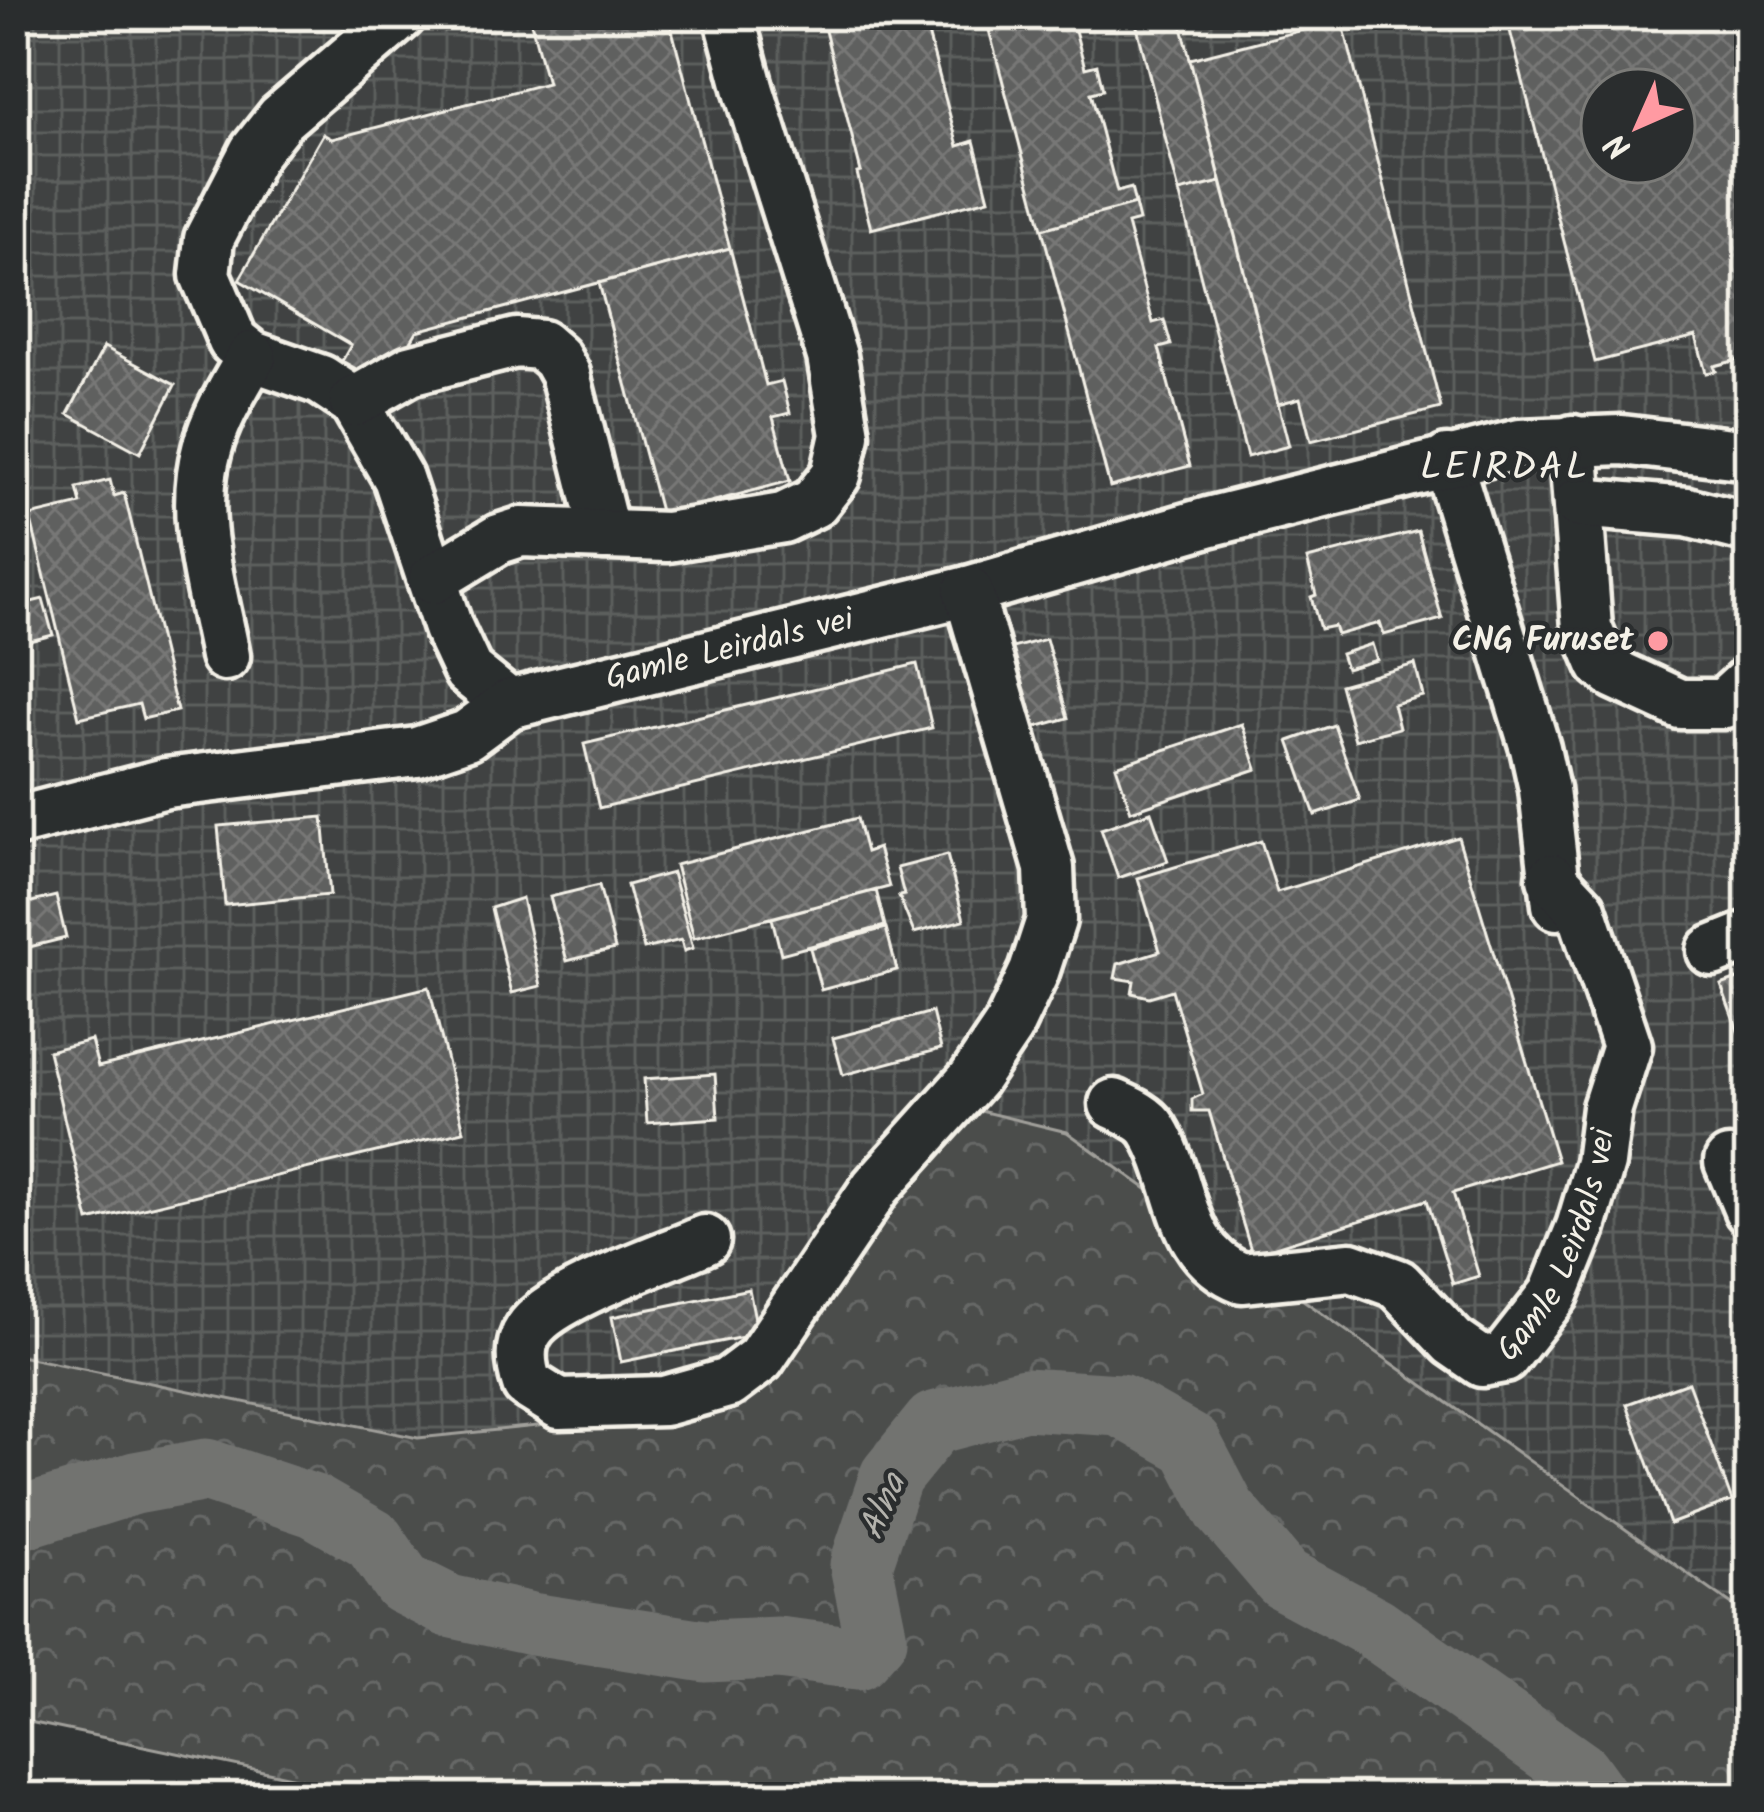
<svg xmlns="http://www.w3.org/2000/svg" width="1764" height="1812" font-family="Kalam,sans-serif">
  <defs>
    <pattern id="industrial-grid" width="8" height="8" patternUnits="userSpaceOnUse" patternTransform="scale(3)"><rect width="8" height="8" fill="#404242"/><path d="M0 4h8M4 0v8" fill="none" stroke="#5c5e5d"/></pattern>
    <pattern id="forest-crowns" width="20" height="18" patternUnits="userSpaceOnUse" patternTransform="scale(3)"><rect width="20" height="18" fill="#4b4d4c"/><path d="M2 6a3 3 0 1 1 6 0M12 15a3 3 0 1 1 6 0" fill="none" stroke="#666766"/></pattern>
    <pattern id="building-cross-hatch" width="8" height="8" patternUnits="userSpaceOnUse" patternTransform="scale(3)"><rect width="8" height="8" fill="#5f605f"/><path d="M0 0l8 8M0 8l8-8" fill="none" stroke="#777776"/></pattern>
  </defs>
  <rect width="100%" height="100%" fill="#323535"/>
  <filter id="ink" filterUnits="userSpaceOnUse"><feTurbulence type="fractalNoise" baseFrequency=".00833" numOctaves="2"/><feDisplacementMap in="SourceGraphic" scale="24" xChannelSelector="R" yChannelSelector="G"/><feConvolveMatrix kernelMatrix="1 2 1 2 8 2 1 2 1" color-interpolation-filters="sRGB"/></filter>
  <g filter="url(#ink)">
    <!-- industrial -->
    <path fill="url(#industrial-grid)" fill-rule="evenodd" d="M15,15H1749V1617L939,1101L745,1405L418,1438L15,1355ZM1602,90H1674V162H1602Z"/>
    <!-- forest -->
    <path fill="url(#forest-crowns)" stroke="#a09f9a" stroke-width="3" d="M939,1101L1067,1132L1749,1617V1797H387L15,1719V1355L418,1438L745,1405Z"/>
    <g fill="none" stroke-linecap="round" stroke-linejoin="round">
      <!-- river -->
      <path stroke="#727370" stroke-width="63" d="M15,1520L135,1483L206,1470L314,1506L373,1540L403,1583L449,1606L532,1624L705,1651L778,1648L858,1658L876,1638L861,1565L891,1476L934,1423L1025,1399L1120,1405L1191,1445L1225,1510L1284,1579L1375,1628L1579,1772L1597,1797"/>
    </g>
    <!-- building -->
    <path fill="url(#building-cross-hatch)" stroke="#f4f1e8" stroke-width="3" fill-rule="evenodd" d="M529,15H668L730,248L417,331L394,370L376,380L342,361L351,345L239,280L323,134L332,139L547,83Z
      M821,15H923L958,146L974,141L989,199L871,229L857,173L861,172Z
      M985,15H1071L1085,68L1097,65L1103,90L1091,93L1117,192L1131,188L1135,204L1042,229Z
      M1134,15H1179L1221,182L1179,192Z
      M1506,15H1749V357L1714,366L1716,371L1706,373L1696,336L1595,362ZM1602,90H1674V162H1602Z
      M1342,20L1441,408L1311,441L1300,398L1278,404L1190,59Z
      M1221,182L1289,446L1247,457L1179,192Z
      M1135,204L1139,221L1127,224L1153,323L1164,320L1171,345L1159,348L1190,466L1110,487L1042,229Z
      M730,248L766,385L782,381L790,413L773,417L790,481L661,515L599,283Z
      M104,347L175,385L140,453L68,414Z
      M110,480L114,496L124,493L177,711L143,719L139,704L79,718L30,516L81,504L77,488Z
      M1418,531L1442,619L1384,635L1380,623L1337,635L1334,626L1320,629L1311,597L1316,595L1307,559Z
      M43,599L53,635L22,643L15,606Z
      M1046,639L1068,718L1022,731L1001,651Z
      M1372,644L1377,660L1346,669L1341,654Z
      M917,664L932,728L599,808L584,744Z
      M1415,664L1423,696L1393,704L1399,728L1355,740L1340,685Z
      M1242,724L1257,769L1131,811L1116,766Z
      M1334,725L1360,800L1315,815L1289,741Z
      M1151,812L1168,861L1118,878L1101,829Z
      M323,817L330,895L225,905L218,826Z
      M857,818L866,852L878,848L889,887L694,938L675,865Z
      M1458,837L1557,1161L1453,1193L1479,1276L1453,1284L1427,1200L1252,1254L1209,1111H1192V1099L1203,1094L1172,990L1149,997L1132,993L1134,981L1115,978L1118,964L1160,951L1138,878L1261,841L1277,892Z
      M947,855L964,920L914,933L899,896L904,895L897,868Z
      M672,873L693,948L684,951L681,940L644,949L627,885Z
      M599,885L615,949L567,961L550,897Z
      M876,890L885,926L781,954L772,918Z
      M56,896L66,938L17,950L15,906Z
      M522,898L541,986L512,993L491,908Z
      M886,928L897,970L821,990L810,948Z
      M1749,975V1061L1721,985Z
      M429,987L464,1131L89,1221L48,1051L91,1040L98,1067Z
      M932,1012L941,1049L843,1075L833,1038Z
      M715,1074L718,1118L647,1123L644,1079Z
      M749,1289L758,1334L621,1362L612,1317Z
      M1688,1382L1732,1501L1670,1524L1627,1404Z"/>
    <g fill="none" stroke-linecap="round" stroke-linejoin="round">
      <defs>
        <g id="minor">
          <path d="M401,15L281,118L254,152L209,239L205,275L233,341L252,356L321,380L354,402L398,478L448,628L468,671L509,704"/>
          <path d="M354,402L410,370L516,343L541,345L556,358L565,374L605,535"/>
          <path d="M1573,440L1587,628L1602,664L1615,674L1680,704H1724L1749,681"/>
          <path d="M1447,460L1535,748L1544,789L1557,905"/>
          <path d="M1578,503L1687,512L1749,528"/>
          <path d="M433,579L499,539L521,532L667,537L783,518L814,503L836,475L845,435L832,356L749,91L729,15"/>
          <path d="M225,656C213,590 188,516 207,449C216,415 235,386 252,356"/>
          <path id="s1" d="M15,822L166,783L417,752L467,735L509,704L968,591L1208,522L1520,444L1622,440L1749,455"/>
          <path d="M1712,951L1749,936"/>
          <path id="s2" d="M1114,1104C1127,1110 1145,1117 1153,1130C1185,1183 1176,1252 1242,1278L1351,1267L1398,1284L1453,1342L1482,1362L1504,1358L1554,1294L1581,1227L1600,1163L1607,1108L1627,1046L1581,909L1552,878"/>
          <path d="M1729,1162L1749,1210"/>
          <path d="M705,1240C664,1258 550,1296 529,1330C518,1346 521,1366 527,1384L559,1404L664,1401L728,1383L760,1359L876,1187L973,1079L1008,1027L1034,972L1051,920L1049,868L968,591"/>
        </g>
      </defs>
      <!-- minor casing -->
      <use href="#minor" stroke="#f4f1e8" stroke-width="57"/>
      <!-- minor -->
      <use href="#minor" stroke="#2a2d2e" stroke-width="48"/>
    </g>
  </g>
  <!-- markers -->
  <circle fill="#ff9aa2" stroke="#2a2d2e" stroke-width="4.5" cx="1658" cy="641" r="12"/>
  <g text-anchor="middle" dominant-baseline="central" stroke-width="9" stroke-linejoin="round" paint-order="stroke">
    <!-- poi labels -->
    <g font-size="33" font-weight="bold" fill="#f4f1e8" stroke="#2a2d2e" text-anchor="end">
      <text x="1634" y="641">CNG Furuset</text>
    </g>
    <!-- street labels -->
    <g font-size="33" fill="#f4f1e8" stroke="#2a2d2e">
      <text stroke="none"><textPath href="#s1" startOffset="741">Gamle Leirdals vei</textPath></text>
      <text stroke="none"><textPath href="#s2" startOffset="651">Gamle Leirdals vei</textPath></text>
    </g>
    <!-- water labels -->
    <g font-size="36" font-style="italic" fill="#b3b2ac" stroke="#2a2d2e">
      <text transform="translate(884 1507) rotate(-67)">Alna</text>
    </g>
    <!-- quarter labels -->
    <g font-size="39" letter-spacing="3" fill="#f4f1e8" stroke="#2a2d2e">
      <text x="1505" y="469">LEIRDAL</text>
    </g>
  </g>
  <!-- margin -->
  <rect width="1764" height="1812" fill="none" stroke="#2a2d2e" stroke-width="60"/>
  <rect x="30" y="30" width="1704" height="1752" fill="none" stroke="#f4f1e8" stroke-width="4.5" filter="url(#ink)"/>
  <!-- north arrow -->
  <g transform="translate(1638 126) rotate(225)"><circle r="57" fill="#2a2d2e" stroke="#7b7b78" stroke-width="3"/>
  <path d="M0-9L21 45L0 30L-21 45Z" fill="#ff9aa2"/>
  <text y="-18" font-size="33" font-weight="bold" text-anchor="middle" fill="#f4f1e8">N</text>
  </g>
</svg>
